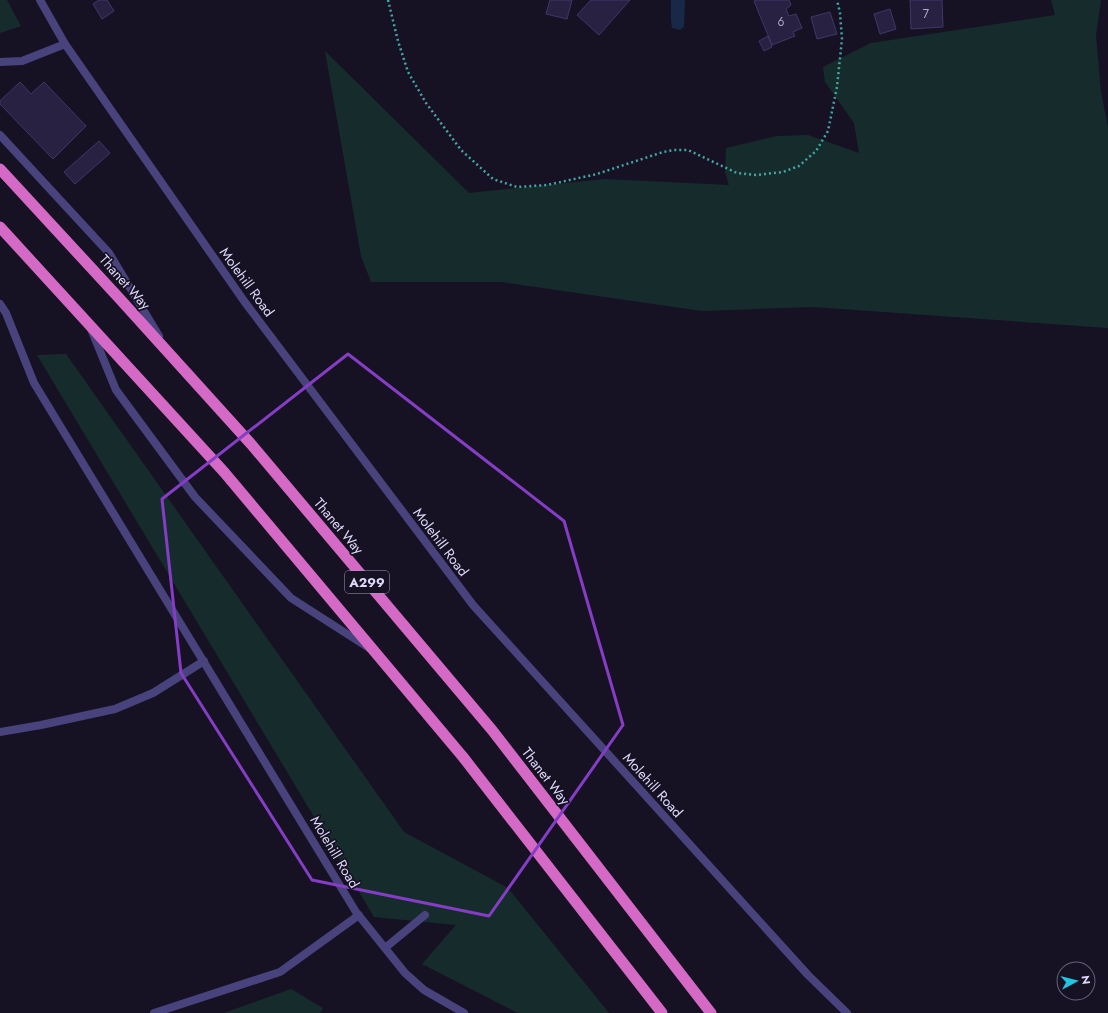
<svg xmlns="http://www.w3.org/2000/svg" width="1108" height="1013" font-family="Jost,sans-serif">
  <rect width="100%" height="100%" fill="#161223"/>
  <!-- green -->
  <path fill="#162c2c" d="M0,0H7L21,26L0,33Z
    M1051,0H1101L1096,35L1101,92L1108,127V328L813,307L702,311L501,282H371L361,256L325,51L469,193L605,179L729,185L725,172L726,148L777,136L808,135L859,153L854,123L825,82L823,67L871,43L1055,15Z
    M66,354L404,832L508,888L609,1013H518L422,964L456,925L374,917L37,355Z
    M291,989L323,1008L320,1013H224Z"/>
  <!-- water -->
  <path fill="#172947" d="M671,0H685L684,27L680,30L672,28L671,20Z"/>
  <!-- building -->
  <path fill="#282142" stroke="#42366a" d="M99,0H107L114,11L102,19L93,4Z
    M550,0H572L567,19L546,14Z
    M591,0H630L599,35L577,15Z
    M756,0H789L791,5L786,9L789,16L796,14L802,28L793,32L795,36L772,45L754,1Z
    M910,0H942L943,27L911,29Z
    M890,9L896,29L880,34L874,14Z
    M830,12L837,34L817,39L811,17Z
    M768,36L772,47L764,51L759,41Z
    M20,82L31,94L44,82L86,126L53,159L0,104V101Z
    M99,141L110,153L75,184L64,172Z"/>
  <g fill="none" stroke-linecap="round" stroke-linejoin="round">
    <!-- path -->
    <path stroke="#40a7a4" stroke-width="2.5" stroke-dasharray="2 3" stroke-linecap="butt" d="M388,0L398,41L408,72L426,103L461,150L493,179L517,187L547,185L597,174L663,152L674,150H688L737,173L756,175L783,172L799,166L816,151L828,131L837,87L842,39L840,13L837,0"/>
    <!-- service -->
    <path stroke="#48437c" stroke-width="8" d="M0,62L22,61L65,44
      M0,135L109,253L159,336
      M0,304L6,313L34,383L356,912L405,973L424,990L464,1013
      M91,329L116,390L195,497L291,598L369,648
      M0,732L41,725L115,709L153,693L204,661
      M385,948L425,915
      M154,1013L280,972L359,915"/>
    <!-- minor -->
    <path stroke="#48437c" stroke-width="8" d="M40,0L65,44L244,301L473,605L808,975L847,1013"/>
    <!-- trunk -->
    <path stroke="#d56ac6" stroke-width="11" d="M0,169L119,298L251,444L492,730L711,1013
      M0,227L224,472L463,757L662,1013"/>
  </g>
  <!-- marked area -->
  <path fill="none" stroke="#853dc5" stroke-width="3" stroke-linejoin="round" d="M348,354L564,521L623,725L489,916L312,880L181,673L162,499Z"/>
  <g text-anchor="middle" dominant-baseline="central" stroke-width="3.5" stroke-linejoin="round" paint-order="stroke">
    <!-- number labels -->
    <g font-size="12" fill="#b0abcc">
      <text x="926" y="14">7</text>
      <text x="781" y="22">6</text>
    </g>
    <!-- shield labels -->
    <rect fill="#161223" stroke="#a29dba" stroke-width="1" x="345" y="571" width="44" height="22" rx="3"/>
    <g font-size="13" font-weight="bold" fill="#ded9fa">
      <text x="367" y="582">A299</text>
    </g>
    <!-- street labels -->
    <g font-size="14" fill="#ded9fa" stroke="#161223">
      <text transform="translate(125 282) rotate(48)">Thanet Way</text>
      <text transform="translate(247 282) rotate(54)">Molehill Road</text>
      <text transform="translate(339 526) rotate(50)">Thanet Way</text>
      <text transform="translate(441 542) rotate(53)">Molehill Road</text>
      <text transform="translate(546 776) rotate(52)">Thanet Way</text>
      <text transform="translate(653 785) rotate(48)">Molehill Road</text>
      <text transform="translate(335 852) rotate(59)">Molehill Road</text>
    </g>
  </g>
  <!-- north arrow -->
  <g transform="translate(1076 981) rotate(83)"><circle r="19" fill="#161223" stroke="#666279"/>
  <path d="M0-3L7 15L0 10L-7 15Z" fill="#20c5df"/>
  <text y="-6" font-size="11" font-weight="bold" text-anchor="middle" fill="#ded9fa">N</text>
  </g>
</svg>
